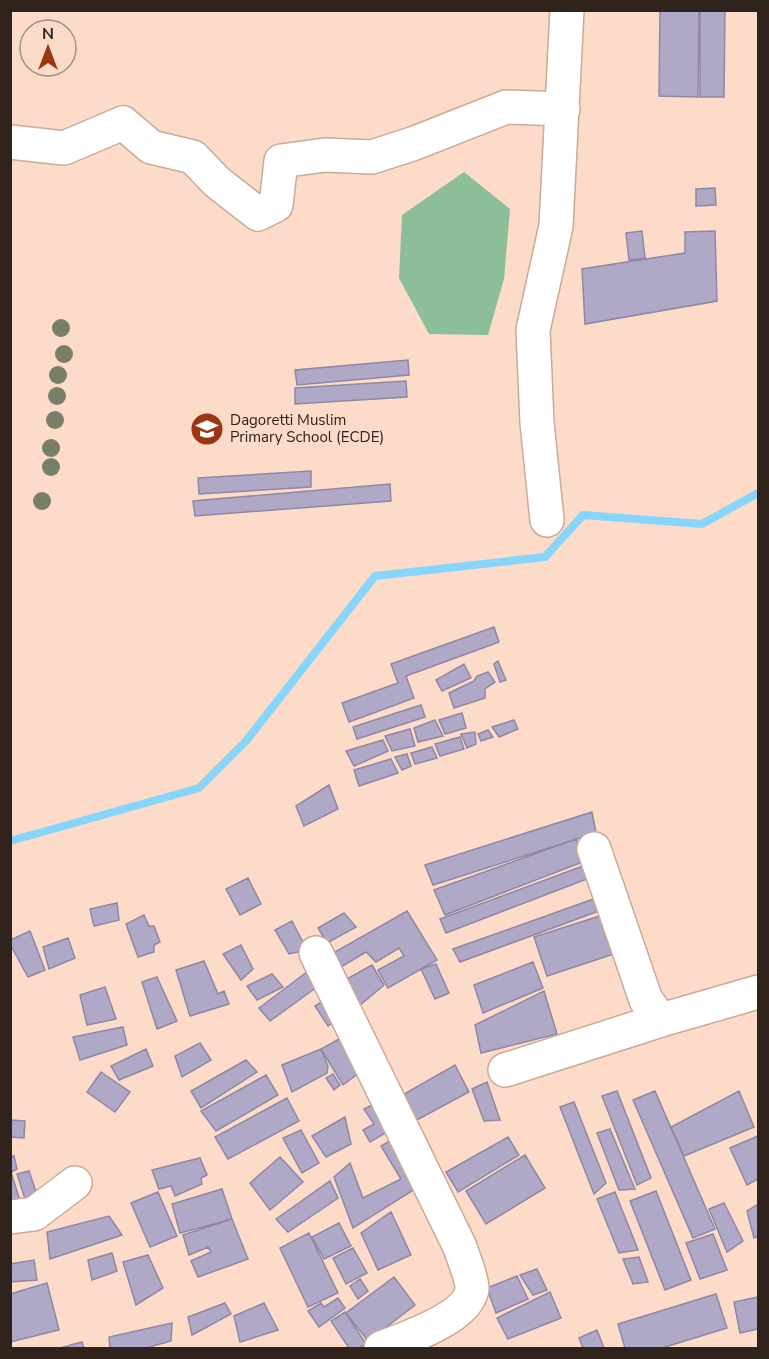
<svg xmlns="http://www.w3.org/2000/svg" width="769" height="1359" font-family="'Nunito Sans',sans-serif">
  <rect width="100%" height="100%" fill="#fcdbc8"/>
  <!-- green -->
  <path fill="#8cbe99" d="M464,172L510,209L504,279L488,335L429,334L399,278L402,215Z"/>
  <g fill="none" stroke-linecap="round" stroke-linejoin="round">
    <!-- stream -->
    <path stroke="#86d6fc" stroke-width="8" d="M10,841L199,788L246,741L375,576L545,557L583,515L702,524L758,493"/>
  </g>
  <!-- building -->
  <path fill="#b0a8c7" stroke="#9087a5" stroke-width="1.5" d="M660,10H699L698,97L659,96Z
    M700,10H725L724,97H700Z
    M715,188L716,205L696,206V189Z
    M642,231L645,258L629,260L626,233Z
    M715,231L717,301L585,324L582,269L685,253V232Z
    M408,360L409,375L297,385L295,370Z
    M406,381L407,397L295,404V388Z
    M311,471V487L199,494L198,478Z
    M390,484L391,501L195,516L193,501Z
    M494,627L499,642L406,676L414,698L349,722L342,703L398,683L391,664Z
    M498,661L506,680L500,682L494,664Z
    M464,664L471,678L442,691L436,680Z
    M488,672L495,682L485,689V698L454,708L449,693L474,681L477,676Z
    M421,705L425,717L357,739L353,727Z
    M462,713L466,728L445,734L439,720Z
    M435,720L443,736L418,742L414,728Z
    M514,720L518,729L499,737L492,727Z
    M410,729L415,746L392,751L385,736Z
    M488,730L493,737L481,741L478,734Z
    M475,732L476,744L467,748L461,734Z
    M460,737L464,749L440,756L435,744Z
    M383,740L388,751L354,766L346,751Z
    M432,747L437,758L415,764L411,753Z
    M407,754L411,766L402,770L395,757Z
    M391,759L398,773L359,786L354,770Z
    M329,785L338,809L304,826L296,806Z
    M592,812L596,833L433,885L425,865Z
    M576,839L585,861L445,915L434,890Z
    M591,863L597,875L446,933L440,919Z
    M248,878L261,904L240,915L226,889Z
    M602,896L607,908L460,962L453,949Z
    M117,903L119,920L94,926L90,909Z
    M407,911L437,960L388,988L378,970L404,956L399,948L376,962L366,952L336,970L328,956Z
    M344,913L356,927L327,943L318,928Z
    M609,913L617,953L547,976L534,937Z
    M144,915L149,926H154L160,942L154,945V952L138,957L126,924Z
    M292,921L307,950L289,954L275,930Z
    M30,931L45,970L28,977L10,944V940Z
    M68,938L75,958L49,969L43,947Z
    M241,945L253,969L241,980L223,954Z
    M204,961L218,994L224,991L229,1004L190,1016L176,970Z
    M533,962L543,988L483,1013L474,985Z
    M436,964L449,993L435,999L421,969Z
    M372,965L384,985L360,1005L345,980Z
    M307,972L321,984L270,1021L259,1008Z
    M272,974L283,987L257,1000L247,986Z
    M157,977L177,1021L157,1029L142,982Z
    M105,987L116,1019L87,1025L80,995Z
    M544,991L557,1034L481,1053L475,1025Z
    M328,998L340,1017L328,1026L315,1006Z
    M123,1027L127,1045L80,1060L73,1037Z
    M348,1034L368,1066L343,1085L321,1049Z
    M200,1043L211,1060L182,1077L175,1056Z
    M146,1049L153,1066L119,1080L111,1066Z
    M321,1049L328,1066L327,1073L292,1092L282,1065Z
    M246,1060L257,1072L201,1108L191,1091Z
    M455,1065L469,1092L415,1121L399,1097Z
    M101,1072L130,1092L115,1112L87,1092Z
    M333,1074L340,1085L334,1090L326,1078Z
    M266,1075L278,1095L216,1131L201,1111Z
    M487,1082L500,1120L484,1121L472,1089Z
    M617,1091L651,1178L637,1185L602,1096Z
    M655,1091L715,1229L693,1238L633,1100Z
    M739,1091L754,1127L684,1156L671,1127Z
    M287,1098L299,1121L228,1159L215,1137Z
    M380,1101L394,1128L370,1142L363,1130L374,1124L364,1109Z
    M574,1102L606,1183L594,1194L560,1107Z
    M345,1117L351,1144L326,1157L312,1136Z
    M10,1120L25,1121L24,1138L10,1137Z
    M610,1129L635,1189L619,1190L597,1133Z
    M301,1130L319,1163L302,1173L283,1138Z
    M398,1136L420,1186L353,1228L334,1177L350,1163L363,1198L401,1179L381,1146Z
    M758,1136V1179L747,1185L730,1148Z
    M508,1137L519,1155L458,1192L446,1172Z
    M525,1155L545,1188L486,1224L466,1191Z
    M14,1156L17,1169L11,1172L20,1201L10,1203V1157Z
    M280,1157L303,1182L270,1210L250,1183Z
    M200,1158L207,1175L201,1178L202,1184L175,1196L171,1186L159,1189L152,1170Z
    M29,1171L39,1201L26,1202L17,1174Z
    M330,1181L338,1198L288,1232L276,1219Z
    M222,1189L232,1219L180,1233L172,1204Z
    M656,1191L691,1280L665,1290L630,1201Z
    M158,1192L177,1236L150,1247L131,1203Z
    M615,1192L638,1250L619,1253L597,1199Z
    M724,1203L743,1241L727,1252L709,1209Z
    M758,1204V1236L754,1238L747,1211Z
    M391,1212L411,1255L378,1270L361,1233Z
    M109,1216L122,1235L50,1259L47,1232Z
    M232,1219L248,1259L198,1277L191,1261L211,1252L208,1247L189,1255L183,1235Z
    M339,1223L351,1246L324,1259L312,1237Z
    M309,1233L338,1293L308,1307L280,1248Z
    M713,1234L727,1270L700,1279L686,1243Z
    M353,1248L367,1273L346,1284L333,1258Z
    M112,1253L117,1271L92,1280L88,1260Z
    M148,1255L163,1288L136,1305L123,1262Z
    M639,1257L648,1282L633,1284L623,1259Z
    M34,1260L37,1280L10,1282V1264Z
    M537,1269L547,1290L533,1295L520,1275Z
    M517,1276L528,1299L496,1313L487,1288Z
    M394,1277L415,1305L368,1341L346,1313Z
    M360,1279L368,1291L358,1299L350,1286Z
    M47,1283L59,1330L10,1342V1294Z
    M550,1292L561,1318L508,1339L497,1318Z
    M716,1294L727,1328L662,1348H625L618,1324Z
    M758,1297V1329L740,1333L734,1302Z
    M338,1298L345,1308L319,1327L308,1311L321,1303L324,1307Z
    M225,1303L231,1314L192,1335L188,1317Z
    M264,1303L278,1330L240,1342L234,1316Z
    M345,1312L366,1344L359,1348H349L331,1321Z
    M172,1323L171,1341L146,1348H110L109,1337Z
    M597,1330L604,1348H583L579,1338Z
    M82,1342L84,1348H60Z"/>
  <g fill="none" stroke-linecap="round" stroke-linejoin="round">
    <defs>
      <path id="minor" d="M10,142L64,148L123,123L151,147L193,157L217,182L258,214L276,205L281,161L325,155L372,157L415,143L506,107L563,109
        M547,520L537,423L533,330L556,226L567,10
        M594,849L646,1000L661,1020
        M316,953L460,1247C463,1257 472,1278 472,1288C470,1317 405,1339 381,1348
        M505,1070L661,1020L758,992
        M10,1217L34,1214L75,1183"/>
    </defs>
    <!-- minor casing -->
    <use href="#minor" stroke="#caaa99" stroke-width="36"/>
    <!-- minor -->
    <use href="#minor" stroke="#fff" stroke-width="33"/>
  </g>
  <!-- trees -->
  <g fill="#797e69">
    <circle cx="61" cy="328" r="9"/>
    <circle cx="64" cy="354" r="9"/>
    <circle cx="58" cy="375" r="9"/>
    <circle cx="57" cy="396" r="9"/>
    <circle cx="55" cy="420" r="9"/>
    <circle cx="51" cy="448" r="9"/>
    <circle cx="51" cy="467" r="9"/>
    <circle cx="42" cy="501" r="9"/>
  </g>
  <!-- icons -->
  <defs>
    <symbol id="school-disc" viewBox="-11 -11 22 22"><circle r="9.5" fill="#9c3610" stroke="#fcdbc8"/><path d="M0-5L7-2L0 1L-7-2ZM-4 1L0 2.5L4 1V4Q0 6-4 4Z" fill="#fff"/></symbol>
  </defs>
  <g fill-rule="evenodd">
    <use href="#school-disc" x="188" y="410" width="38" height="38"/>
  </g>
  <g text-anchor="middle" dominant-baseline="central" stroke-width="4.5" stroke-linejoin="round" paint-order="stroke">
    <!-- poi labels -->
    <g font-size="15" fill="#2f231c" stroke="#fcdbc8" text-anchor="start">
      <text x="230" y="420">Dagoretti Muslim<tspan x="230" dy="17">Primary School (ECDE)</tspan></text>
    </g>
  </g>
  <!-- border -->
  <rect width="769" height="1359" fill="none" stroke="#2f231c" stroke-width="24"/>
  <!-- north arrow -->
  <g transform="translate(48 48)"><circle r="28" fill="#fcdbc8" stroke="#aa9183" stroke-width="1.5"/>
  <path d="M0-4.5L10 22L0 15L-10 22Z" fill="#9c3610"/>
  <text y="-9" font-size="16" font-weight="bold" text-anchor="middle" fill="#2f231c">N</text>
  </g>
</svg>
